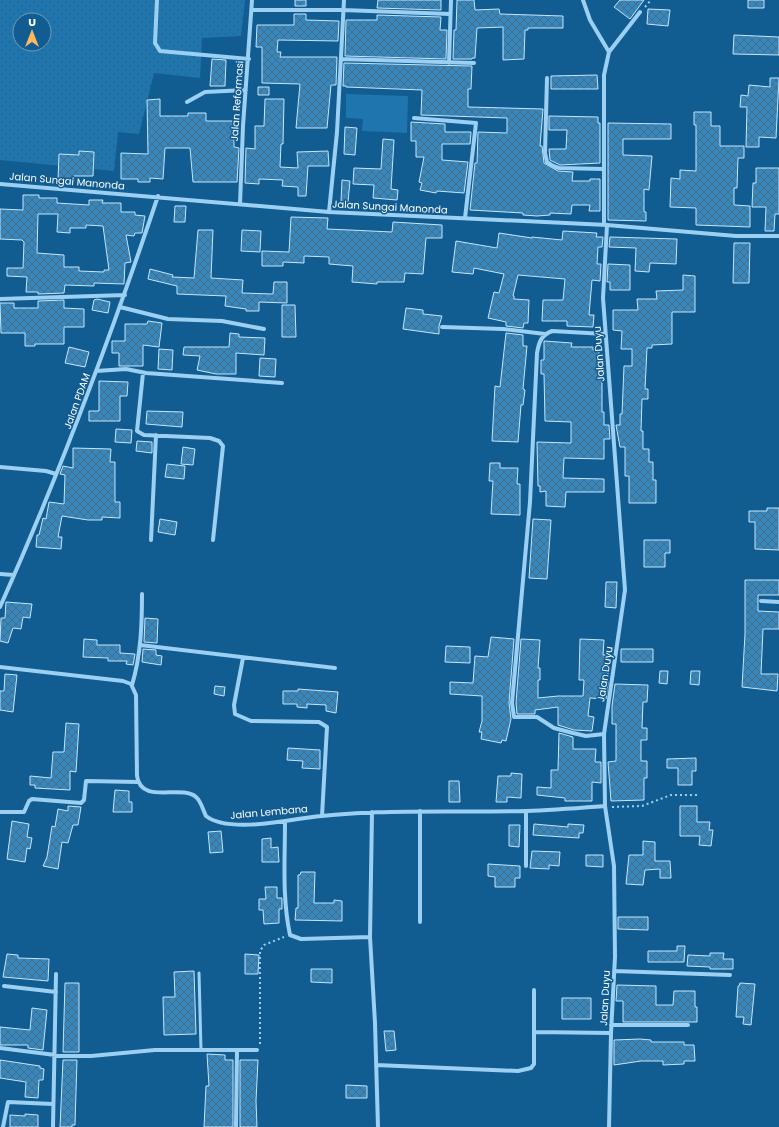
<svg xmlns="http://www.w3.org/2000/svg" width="779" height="1127" font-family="Poppins,sans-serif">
  <defs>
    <pattern id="grass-dots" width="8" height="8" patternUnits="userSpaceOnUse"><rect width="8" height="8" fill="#1f76af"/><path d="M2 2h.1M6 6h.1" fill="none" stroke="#385f79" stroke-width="1.8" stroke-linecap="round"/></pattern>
    <pattern id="building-cross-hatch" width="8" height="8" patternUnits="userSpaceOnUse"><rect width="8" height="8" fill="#3986ba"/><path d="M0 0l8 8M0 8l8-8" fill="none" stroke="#416f8e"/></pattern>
  </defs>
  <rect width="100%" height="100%" fill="#115c91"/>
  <!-- grass -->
  <path fill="url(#grass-dots)" fill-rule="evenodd" d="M0,0H245L241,36L202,38L200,78L154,73L139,134L118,132L114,171L0,160ZM20,20H44V44H20Z"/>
  <!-- green -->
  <path fill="#1f76af" d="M346,94L408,96L407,133L362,131L363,119L346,118Z"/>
  <!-- building -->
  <path fill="url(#building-cross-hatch)" stroke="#c4e6fd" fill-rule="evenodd" d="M295,0H306V6H295Z
    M378,0H441V10L377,8Z
    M457,0H474L475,10L499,9L500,14L563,16V28H528V30H525L524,59L503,60V27L477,28L475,58H472V59H453L454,30H456Z
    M620,0H644L630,19L614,7Z
    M748,0H764V8H748Z
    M648,9L670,10L668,26L647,24Z
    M294,14H306V20L339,21L338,41L278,40L277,52H281L280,57H337L336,85H331L327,128H296L300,84L262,83V47H256L257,25H294Z
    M377,15L441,17L440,30H447L446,59L345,56L346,20H377Z
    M734,35L779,37V55L733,54Z
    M212,59L226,60L225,86H210Z
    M344,63L472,66L471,89H468V107L543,109L540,146H542L544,163L558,171L573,172L572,181H590V179H600V211H589L590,205H572L571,214L550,213V215L537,216L523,215V213L470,210L475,163H477L478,132L507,133V118L421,115L422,90L346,87V86H343Z
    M597,75L598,89H551V76Z
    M770,78H779L776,138L759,137V147H746L747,107H740L741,95L748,96L749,85L770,87Z
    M258,87H269V95H258Z
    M160,99V116H188V113H206V121H234V147L239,148L237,182H193L190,148H165L163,179L150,178V182H138V179H121V153L148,154L147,100Z
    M265,99H284L283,144H281L280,167L298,168L297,152L328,151L329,166H308L306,196H298V187L282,186L283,180L259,179V184L245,183L246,148L255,149V126H264Z
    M694,112H711V126H720V146H744V158H738L737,188H734V205L750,206V227L696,225V208L670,207L671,178L680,179V170L696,171V125H694Z
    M549,116L598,117V123H600V163L560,165L550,160L549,149H566L567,130H549Z
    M411,122L445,124V132H471L470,144H442V160L468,162L464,193L437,191L436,193L420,190L422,183L419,182L424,157H416V141H411Z
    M608,123L671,124V139H623V155L652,156L649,190L644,189V212H646V221L608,220Z
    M345,127L357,128L355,155L344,154Z
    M383,139L394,140L391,189L398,190L397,200L373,198L374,185L353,184L354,168L381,169Z
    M79,151L94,152L93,176H74V181L58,180L59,154L79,155Z
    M756,168H779V214H775L774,231H765L766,207H752L753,183H756Z
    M342,180L350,181L348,202H341Z
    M23,195H39V198H57V203L89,205V200H103L102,203H121V212H135V215L145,216L142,233H135L134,236L126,235L131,262L125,263L124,284L94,283V286L65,285L64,293L38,294V292H26L27,277L7,276V268H23L24,242L22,240L0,239V209L23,210ZM38,214H58L57,232L70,233V228H86V225L103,226L109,270H104V272L79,271V267H64V255L37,253Z
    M175,206H186L185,222H174Z
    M291,217L328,218L327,229L350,230L392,232L393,222L442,225V238H426L423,274L405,273L404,282H377V284L352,282L353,266L329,264V257L304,256V263L283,262V266H262V251L289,252Z
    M198,230H213L211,278L243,280L242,293L273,294L274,282H287V303L259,302V311H246V309L225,306L226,296L177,294V286L148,279L150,269L173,275L172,277L194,278Z
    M242,230L261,231L260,252L241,251Z
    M563,231L597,233L596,237H603L602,247H598L597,264H601L600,281L592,280L589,315H594L593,327L567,326V321H542L543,300H563L565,279L518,275L513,296H514V299L529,300L528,323H524L523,328L506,326V322L488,318L494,292L499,293L504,274L474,268L473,274L452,272L456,241L497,248L499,233L532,238V237L562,240Z
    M610,237L677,239L676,264L650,263L649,272L635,271L636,248L609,247Z
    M734,243H750L749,283H733Z
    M608,264L630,265V290H610V282H607Z
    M683,275L695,276V312H672V344L652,345V348H647L645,389H648V399H642L641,431H643V449H649V462H653V480H656V503H629V476H625V447H620L616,425H620V414H622L624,366H632V349H621L622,331L613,330V310H638L637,299H657L656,291L683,290Z
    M97,299L110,302L108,313L92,310L94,300Z
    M64,300V308L84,309V327H64V344H35V346H25V333H1L0,303H14V308H38V301Z
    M282,305H295L296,337H282Z
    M406,308L423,310V314L442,316L439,326V334L403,329Z
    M148,321L162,323L159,347L143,345V366H119V353H112V341H125V324H147Z
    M230,333L239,334V337L265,338L264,355L236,353V374H216L197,370L200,356L183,355L184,347H229Z
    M506,333L523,335V346H527L523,389L525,390L523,405H521L518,442L492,441L495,386L500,387Z
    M544,341L572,343L571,347H593V350H599V371H602V412H604V425H609L610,439H604V459L564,458L563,478L604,479V492H566L565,507L546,506V491L540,492V486H538L537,442L571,443V422L545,421L544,374H541V360H544Z
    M69,347L89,352L85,367L65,363Z
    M159,349L173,350L172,370L158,369Z
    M260,358L276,359L275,377L259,376Z
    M99,381L128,382L127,396H120V421H89V411H99Z
    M147,411L183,412L182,427L146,424Z
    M116,429L132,430L131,443L115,442Z
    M137,441L152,442V453L136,451Z
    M183,447L195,449L193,465L181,464Z
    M73,448L111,449L110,462H115V502H120V518L102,517V520H88L62,516L58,537H62L61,549L36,547L37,535H39L43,518L46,519L49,502L64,504L65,475L60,474L63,466L73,468Z
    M490,463H500V468H518L517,484H520V515L491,514L493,481H489Z
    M167,464L185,466L184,479L165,477Z
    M767,508H779V550L755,549V522H749V511H767Z
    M160,519L177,522L175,535L158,532Z
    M533,519L551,520L547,579L529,578Z
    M644,540H670V553H665V567H644Z
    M745,580H779V595H758V611L779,612V629H763L761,674H778L777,691L742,687L745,634Z
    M606,582H617L616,608L605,607Z
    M6,602L32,604L30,618L23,617L21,629L13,628L8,643L0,641L1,618H5Z
    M145,618L158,619L157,643L144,642Z
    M491,637L514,639L509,703L511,719L506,741L502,740L501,743L481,739L482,732H479L482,721V696L450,694V682L473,683L475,656L488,657Z
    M84,639L97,640V645H120V653L135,654L133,665L126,664L127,661H108V658L83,657Z
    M521,639L540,640L538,668H540V680H538V698L558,696H583L584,680H579L580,639L604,640L603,655H608V684L606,699L590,698L588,716L594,717L592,731L574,730L558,725V707L535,710V714H517L516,703Z
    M446,646L470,647V663L445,662Z
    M143,649L156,650V655L162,656L161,665L142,662Z
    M621,649H653V662H621Z
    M660,671H668L667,684L659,683Z
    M691,671H700L699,685L690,684Z
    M5,674L17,675L13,712L0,710V691H4Z
    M615,684L648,685L647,702H643L642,728H647V740H641V761H647V778H644V800L611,801L608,762L616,761V724H612V706Z
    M215,686L225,687L224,696L214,694Z
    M298,689L338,692L336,713L326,711V705L307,704V708L297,707V704H283V691H298Z
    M66,723L79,724L76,772L70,771V790L35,788V785H30V776L51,778L53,752H64Z
    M559,733L573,737V749H596L595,762H601V783L592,782V801H565V798L537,795V787L551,788V770H558Z
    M288,748L320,750V769L302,768L303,761L287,760Z
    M696,758V771H692V785H678V768H667V759Z
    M511,773L522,774L521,798L507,797V802H496L498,776H511Z
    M449,781H459L460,802H449Z
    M115,790L129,791V802H132V812H113Z
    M68,806L81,807L78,825H73L68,843L62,842L58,869L43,866L47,857L52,826L55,827L58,809L68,811Z
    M680,806H697V822H710L709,830H713L711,846L699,845L700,836H680Z
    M12,821L29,824L27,837L32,838L30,849L27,848L25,862L7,859Z
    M534,824L568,827V824L584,825L583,833H579V838L533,835Z
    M509,825H520L519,847L509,846Z
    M221,831L223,852L210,853L208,832Z
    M271,838V848L278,847L279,862H262V839Z
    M643,841L655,842V861H670L671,878H660V869L645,870L643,885L626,884L629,855H643Z
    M532,851L560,852L559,866L549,865V869L530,868Z
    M586,855H603V867L586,866Z
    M488,864L520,866V878H515V887H495V877L488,876Z
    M301,872H315L314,903H334V900L342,901V921L295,920L296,908H298V875H300Z
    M265,887H277V898H282V909H279V923L264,924L263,910H259V899H266Z
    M618,917H648V930L618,929Z
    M677,946H685L684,962H648V951H677Z
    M710,953H724L723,959H733V969H710V967L687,966L688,955L710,956Z
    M7,954L18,955V958L49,959L48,981L3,977Z
    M245,954L259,955L258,974H245Z
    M311,969H332V983L311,982Z
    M194,971L196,1034L164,1035L163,997H175L174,972Z
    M65,983H79V1052H63Z
    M740,983L755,984L751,1025L743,1024L744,1017H736L738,986H739Z
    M617,985L656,986V1005H673L674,991H695V1007H697V1022H623V1001H616Z
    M562,998H591V1019H562Z
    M32,1008L47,1010L43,1050L28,1048V1045H0V1027L30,1030Z
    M384,1031H394L396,1050L386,1051Z
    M640,1039L651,1040V1042H684V1045H694L695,1061H684V1064L663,1065V1061H641L614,1065V1040Z
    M207,1054L225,1055V1060H233V1127H204L206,1086H209Z
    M0,1060L40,1066V1068L44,1069L43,1080H39L38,1098L25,1097L26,1082L0,1078Z
    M63,1060H77L75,1125H72V1127H60Z
    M240,1060H258L256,1101L257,1127H240Z
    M346,1085L367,1086V1098H346Z
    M25,1114L38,1115V1127H10V1115L25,1116Z"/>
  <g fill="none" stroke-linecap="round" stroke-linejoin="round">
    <!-- path -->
    <path stroke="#9cd0f3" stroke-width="2" stroke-dasharray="2 3" stroke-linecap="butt" d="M645,7L651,0
      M612,807L642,806L671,795H698
      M260,1044V951L264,945L284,937"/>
    <!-- lane -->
    <path stroke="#9cd0f3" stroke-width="3" d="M199,973L201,1050"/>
    <!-- street -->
    <path stroke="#9cd0f3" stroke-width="4" d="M157,0L155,43L160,51L249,59
      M583,0L590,20L609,52
      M253,10H343L450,14
      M341,59L474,63
      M449,63L451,0
      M547,78L545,153L547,162L553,166L559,168L604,169
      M187,102L205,92L246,90
      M414,118L476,123L465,218
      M0,184L329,212L607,225L736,236H779
      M240,204L243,126L252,0
      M329,212L337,132L344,0
      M604,224V75L609,52L640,12
      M607,225L603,298L625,590L604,734L605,806L614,866L615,957L611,1033L609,1127
      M0,299L125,295
      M120,307L168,319L222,321L264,329
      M442,327L503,329L545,334
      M96,371L126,369L146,373L282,383
      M143,373L137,431L144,435L210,438L219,441L223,446L213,540
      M0,467L46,471L56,474
      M151,540L156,435
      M0,574L14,575
      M761,601L779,602
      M0,607C60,473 111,336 158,196
      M140,645L335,668
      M243,658L234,705L235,714L251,721L319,722L327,727L322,816
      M0,667L123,681L131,684L136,695L137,776C141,805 181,784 196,797C201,801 203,810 206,816C225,831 274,823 298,819C374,808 449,813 526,811C552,810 578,808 605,806
      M132,685C141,655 142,624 142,594
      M604,734L586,736L573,733L554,728L537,717H514L512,703L530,502L537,353C539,342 541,335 552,331L605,334
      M420,811V922
      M0,812H24L29,801L32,799L81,803L84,800L86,781L138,782
      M285,821C285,859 282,898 290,935L301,939L370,937L375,1023L378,1127
      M526,866V811
      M370,937L372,812
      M614,971L730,975
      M4,986L56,992
      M611,1025H688
      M534,1032L611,1033
      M0,1048L63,1056H91L155,1050H237L236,1127
      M237,1050H257
      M376,1065L518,1071L531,1068L534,1064V990
      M3,1127L8,1102L53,1104
      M53,1127L56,974"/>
  </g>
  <g text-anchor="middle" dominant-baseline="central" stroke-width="3" stroke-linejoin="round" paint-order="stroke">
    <!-- street labels -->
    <g font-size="10" fill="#fff" stroke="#115c91">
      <text transform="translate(237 101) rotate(-86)">Jalan Reformasi</text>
      <text transform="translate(67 181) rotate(5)">Jalan Sungai Manonda</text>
      <text transform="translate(390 207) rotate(3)">Jalan Sungai Manonda</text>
      <text transform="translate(599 354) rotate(-94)">Jalan Duyu</text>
      <text transform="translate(77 401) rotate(-70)">Jalan PDAM</text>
      <text transform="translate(605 674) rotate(-81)">Jalan Duyu</text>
      <text transform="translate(269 812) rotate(-5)">Jalan Lembana</text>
      <text transform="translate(605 998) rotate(-87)">Jalan Duyu</text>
    </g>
  </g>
  <!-- north arrow -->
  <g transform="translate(32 32)"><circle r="19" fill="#115c91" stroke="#709dbd"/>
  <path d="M0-3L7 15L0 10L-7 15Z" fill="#ffb85e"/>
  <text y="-6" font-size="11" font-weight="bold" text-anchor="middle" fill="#ffffff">U</text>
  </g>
</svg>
